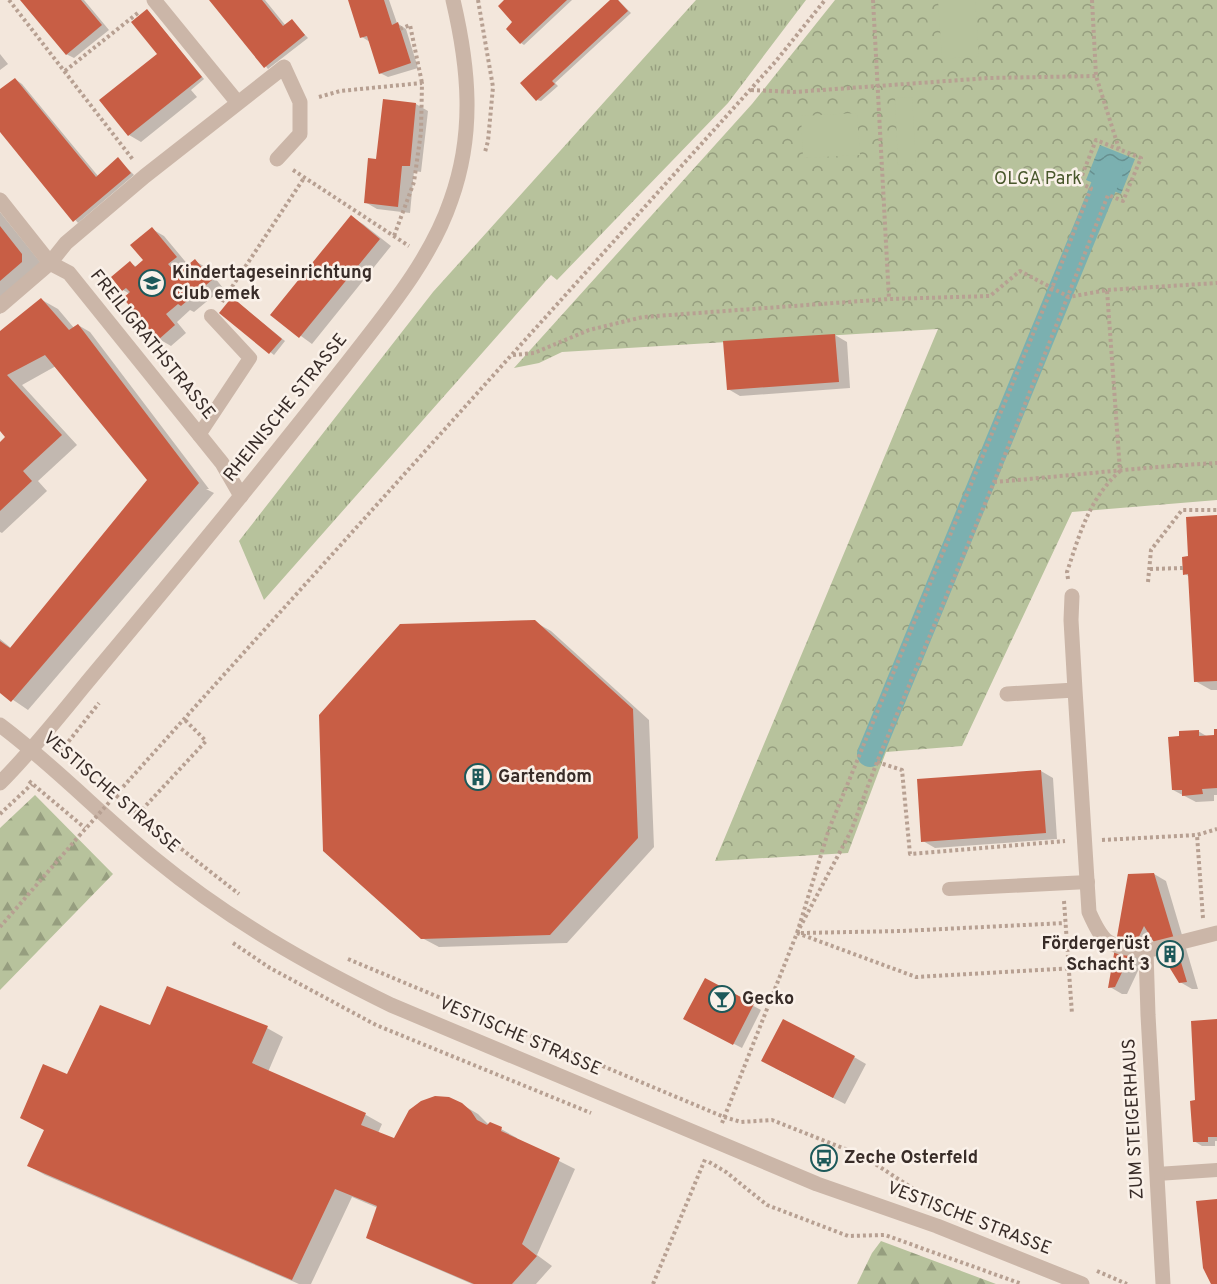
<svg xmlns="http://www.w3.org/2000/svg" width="1217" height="1284" font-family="Overpass,sans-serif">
  <defs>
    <pattern id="grass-tufts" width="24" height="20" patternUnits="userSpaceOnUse" patternTransform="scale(1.5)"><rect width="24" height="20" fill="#b7c29c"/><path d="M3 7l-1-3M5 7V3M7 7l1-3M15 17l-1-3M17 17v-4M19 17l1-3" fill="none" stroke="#969e7f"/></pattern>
    <pattern id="forest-firs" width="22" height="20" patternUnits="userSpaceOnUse" patternTransform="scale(1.5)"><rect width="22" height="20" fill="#b7c29c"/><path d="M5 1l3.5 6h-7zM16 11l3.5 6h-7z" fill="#969e7f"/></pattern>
    <pattern id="park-crowns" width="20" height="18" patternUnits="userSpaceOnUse" patternTransform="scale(1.5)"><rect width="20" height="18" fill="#b7c29c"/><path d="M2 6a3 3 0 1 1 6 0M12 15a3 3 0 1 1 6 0" fill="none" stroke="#969e7f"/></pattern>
    <pattern id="water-waves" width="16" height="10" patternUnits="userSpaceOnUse" patternTransform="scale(1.5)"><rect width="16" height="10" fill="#7bb0b0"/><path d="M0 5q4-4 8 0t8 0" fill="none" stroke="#668f8f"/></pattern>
  </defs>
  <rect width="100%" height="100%" fill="#f3e7dc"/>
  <!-- grass -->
  <path fill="url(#grass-tufts)" d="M696,0H806L728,103L557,280L551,275L264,600L239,541L433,292Z"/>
  <!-- forest -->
  <path fill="url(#forest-firs)" d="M35,795L113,874L0,990V828Z
    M881,1241L996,1284H857L872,1253Z"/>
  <!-- park -->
  <path fill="url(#park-crowns)" d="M835,0H1217V500L1072,512L962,746L886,752L848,853L715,861L938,329L562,352L539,363L514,368L752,104Z"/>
  <!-- pitch -->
  <path fill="#b7c29c" d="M938,0H975L979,56L942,59Z
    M912,97L916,164L898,165L895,98Z
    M857,113L860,155L803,158L801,116Z"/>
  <!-- water -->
  <path fill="url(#water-waves)" d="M1100,145L1135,159L1121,194L1086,180Z"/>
  <!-- shadow -->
  <path fill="#0003" d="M22,0H84L109,30L74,58L66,54Z
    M211,0H265L286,26L292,21L308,38L268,69Z
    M349,0H389L397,23L406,29L418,68L388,77L380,73L370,42L362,37Z
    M507,0H572L524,45L521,43Z
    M612,0H618L631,13L555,83L558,86L541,101L537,100Z
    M148,11L204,79L191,90L197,97L141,142L129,135L159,54Z
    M0,54L8,64L0,70Z
    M15,79L22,84L98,176L118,159L134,175L78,223L0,130V90Z
    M384,101L416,104L428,111L421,172L414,171L410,213L377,209L365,202L378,161Z
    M0,212L45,268V275L0,314Z
    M351,217L363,224L391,246L312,344L272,315Z
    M152,229L164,236L189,266L195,261L207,268L223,288L194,312L190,310L177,322L186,333L171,346L159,339L130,294L123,290L130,263L137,267L145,260Z
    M42,300L58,309L74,328L78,325L90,332L209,489H206L214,493L28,710L0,691V639L11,648L149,480L56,366L22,385L77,445L38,481L47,491L2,533L0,532V444L7,437L0,429V333Z
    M236,301L285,341L274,355L221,313Z
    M835,335L847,342L850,388L740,396L728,389Z
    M1217,516V690H1211L1195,681L1190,577L1185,574L1190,557Z
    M535,622L551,631L649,720L654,847L567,943L439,947L422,938Z
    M1198,731L1208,737L1216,736L1217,731V795H1214V801L1196,802L1173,790Z
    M1041,771L1053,778L1057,839L935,848L923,841Z
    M1154,874L1166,881L1198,989H1192L1180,982L1153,939L1127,994H1122L1110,987Z
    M705,980L761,1010L742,1048L693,1023Z
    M1217,1021V1141H1215V1146H1202L1194,1141L1197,1101Z
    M151,1027L267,1028L283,1037L268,1072L366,1115L382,1124L378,1133L395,1140L461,1104L478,1114L489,1125L501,1129L517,1138V1140L575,1169L537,1255L552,1266L536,1284H472L384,1246L368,1237L378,1208L352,1197L311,1284H299L45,1175L29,1166L46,1131L22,1118L68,1076Z
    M854,1057L866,1064L845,1104L775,1068Z"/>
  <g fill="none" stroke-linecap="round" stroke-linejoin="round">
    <!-- canal -->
    <path stroke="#7bb0b0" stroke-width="26" d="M870,754L1110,171"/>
  </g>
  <!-- building -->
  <path fill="#c85e45" d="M20,0H81L102,25L66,55Z
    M209,0H262L283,26L292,19L305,35L264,68Z
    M348,0H384L392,25L398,22L411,63L379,74L367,36L360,38Z
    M504,0H567L520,44L506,29L512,22L498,6Z
    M610,0H618L628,11L552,81L555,84L536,101L520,83Z
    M147,9L202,77L128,136L99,100L157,54L131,22Z
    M15,78L96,177L118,157L131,173L73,222L0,132V89Z
    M383,99L416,103L410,166H402L398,207L364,203L368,158L376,159Z
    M351,215L380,239L299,338L270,315Z
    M0,226L22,254V262L0,281Z
    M152,227L177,257L168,264L177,274L195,259L212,280L181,306L178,304L166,314L175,325L158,340L123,298L130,292L126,288L122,291L111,277L130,261L135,267L143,260L130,245Z
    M232,297L282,339L269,354L219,313Z
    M41,298L69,330L78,324L199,483L11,702L0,693V641L10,648L147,480L45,355L7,375L62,435L23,471L32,481L0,511V442L5,437L0,431V331Z
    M835,334L839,382L727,390L723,341Z
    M1217,515V681L1194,682L1188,574L1183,575L1182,557L1188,556L1186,517Z
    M535,620L633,709L638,838L550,935L421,939L323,851L319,715L400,624Z
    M1214,729H1217V788L1202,789L1203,794L1182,796V790H1172L1168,737L1179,736V731L1199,730V736L1214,735Z
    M1041,770L1046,833L921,842L917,779Z
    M1154,873L1187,982L1179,983L1144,926L1115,987L1108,988L1128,874Z
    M705,978L754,1004L733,1045L683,1019Z
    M167,986L268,1026L252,1063L366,1113L361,1125L394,1138L409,1110L421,1101L435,1096L449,1097L462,1103L471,1111L477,1120L487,1125L490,1122L502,1127L501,1131L560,1158L522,1244L537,1256L512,1284H474L366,1238L377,1206L335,1189L292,1280L27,1166L44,1130L20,1118L43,1064L67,1074L100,1005L150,1025Z
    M783,1019L855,1056L833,1098L761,1061Z
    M1217,1019V1137H1208V1142H1193L1190,1101L1195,1100L1191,1021Z
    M1217,1199V1284H1211L1203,1268L1196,1201Z"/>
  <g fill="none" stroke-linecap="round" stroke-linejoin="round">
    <!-- path -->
    <path stroke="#b7a092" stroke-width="4" stroke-dasharray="3 3" stroke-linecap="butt" d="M9,0L134,161
      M478,0L493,87L488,141L485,152
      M873,0L889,299
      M1092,0L1096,76L1119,149
      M400,29L410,25L422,83
      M65,71L139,12
      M751,90L794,92L989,78L1096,76
      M319,97L340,91L422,83L421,132L414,182L394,236
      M293,170L409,246
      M222,302L304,178
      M513,355L534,353L589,330L643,317L889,299L990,296L1020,271L1069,297L1107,290L1217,283
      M994,482C1068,476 1142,467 1217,463
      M1150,569L1183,568
      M1068,579L1067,572C1080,533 1089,499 1120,471L1107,290
      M1148,582L1151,550L1182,510H1217
      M61,751L99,703
      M877,762L902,770L910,854L1065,841
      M131,778L776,61L825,0
      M29,781L85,828
      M107,788L166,837L239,894
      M0,814L32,784
      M138,814L206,741L185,720
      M1102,840L1197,835
      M1064,901L1072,1014
      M1203,918L1197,835L1217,829
      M0,927L79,836
      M797,933L916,977L1110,966
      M801,933L902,931L1065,923
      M233,943L270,968L376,1025L591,1113
      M348,959L724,1117L741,1122L772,1120L863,1156L935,1203
      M722,1123L797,933L851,831L877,762L994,482L1108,195L1123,201L1141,158L1096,140L1079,183L1091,188L1052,288L829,829L797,933
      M709,1162L726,1172L767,1205L848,1236L885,1235L1022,1284
      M1097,1271L1127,1284
      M653,1284L706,1157"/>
    <!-- service -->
    <path stroke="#cbb6a8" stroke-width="14" d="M199,435L250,358L211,316
      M949,889L1088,882
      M1157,1174L1217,1170"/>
    <!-- minor -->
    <path stroke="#cbb6a8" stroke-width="15" d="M154,0L238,103
      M0,200L50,263L69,273L222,463L241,496
      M0,306L50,263L66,243L145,176L284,67L300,102V134L277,159
      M1072,596L1071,620L1075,690L1089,912C1105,948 1109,945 1146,951
      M1007,694L1075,690
      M1163,1284L1148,1015L1146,951L1217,933"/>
    <!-- tertiary -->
    <path stroke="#cbb6a8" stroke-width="15" d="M0,725C55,766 102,816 155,859C228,919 307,964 391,1005L817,1184L937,1226L1082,1284
      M0,783C30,753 57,719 84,686C124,638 165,589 205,540C252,483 298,425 344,367C384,315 430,262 451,200C475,133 469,68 453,0"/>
    <!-- path-bridge -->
    <path stroke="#b7a092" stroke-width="4" stroke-dasharray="3 3" stroke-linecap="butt" d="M79,836L131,778"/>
  </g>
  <!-- icons -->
  <defs>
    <symbol id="school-ring" viewBox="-11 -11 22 22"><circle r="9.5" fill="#faf1e9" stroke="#1d595a" stroke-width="1.5"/><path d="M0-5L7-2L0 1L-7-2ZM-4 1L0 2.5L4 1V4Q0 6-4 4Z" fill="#1d595a"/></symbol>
    <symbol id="building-ring" viewBox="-11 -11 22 22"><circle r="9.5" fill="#faf1e9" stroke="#1d595a" stroke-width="1.5"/><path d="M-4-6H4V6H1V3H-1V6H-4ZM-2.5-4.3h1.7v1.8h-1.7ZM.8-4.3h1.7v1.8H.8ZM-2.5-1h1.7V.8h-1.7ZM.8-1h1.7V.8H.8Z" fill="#1d595a"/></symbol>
    <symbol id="bar-ring" viewBox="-11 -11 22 22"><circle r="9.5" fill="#faf1e9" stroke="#1d595a" stroke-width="1.5"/><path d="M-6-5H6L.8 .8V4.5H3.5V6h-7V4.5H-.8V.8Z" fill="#1d595a"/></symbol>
    <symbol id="bus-ring" viewBox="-11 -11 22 22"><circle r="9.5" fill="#faf1e9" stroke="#1d595a" stroke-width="1.5"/><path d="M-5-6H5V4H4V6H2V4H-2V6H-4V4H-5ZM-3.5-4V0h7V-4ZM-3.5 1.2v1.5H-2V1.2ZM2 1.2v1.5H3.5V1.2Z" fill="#1d595a"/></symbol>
  </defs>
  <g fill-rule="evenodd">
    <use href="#school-ring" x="137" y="268" width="30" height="30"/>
    <use href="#building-ring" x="463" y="762" width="30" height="30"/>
    <use href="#building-ring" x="1155" y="939" width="30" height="30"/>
    <use href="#bar-ring" x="707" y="984" width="30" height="30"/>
    <use href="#bus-ring" x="809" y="1143" width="30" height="30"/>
  </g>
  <g text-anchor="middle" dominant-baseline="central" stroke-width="5" stroke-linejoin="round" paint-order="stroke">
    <!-- park labels -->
    <g font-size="18" fill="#49572c" stroke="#faf1e9">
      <text x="1038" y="179">OLGA Park</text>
    </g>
    <!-- poi labels -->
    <g font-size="18" font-weight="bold" fill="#382c28" stroke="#faf1e9" text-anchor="start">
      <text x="172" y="273">Kindertageseinrichtung<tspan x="172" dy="21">Club emek</tspan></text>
      <text x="498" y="777">Gartendom</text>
      <text x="1150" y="944" text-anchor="end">Fördergerüst<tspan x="1150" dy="21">Schacht 3</tspan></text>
      <text x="742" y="999">Gecko</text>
      <text x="844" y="1158">Zeche Osterfeld</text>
    </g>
    <!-- street labels -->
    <g font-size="18" fill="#382c28" stroke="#faf1e9">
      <text transform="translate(152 345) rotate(51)">FREILIGRATHSTRASSE</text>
      <text transform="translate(286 408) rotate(-51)">RHEINISCHE STRASSE</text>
      <text transform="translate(111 793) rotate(41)">VESTISCHE STRASSE</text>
      <text transform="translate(520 1037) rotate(23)">VESTISCHE STRASSE</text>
      <text transform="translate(1134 1119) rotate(-93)">ZUM STEIGERHAUS</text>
      <text transform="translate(969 1219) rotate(21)">VESTISCHE STRASSE</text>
    </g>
  </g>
</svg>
